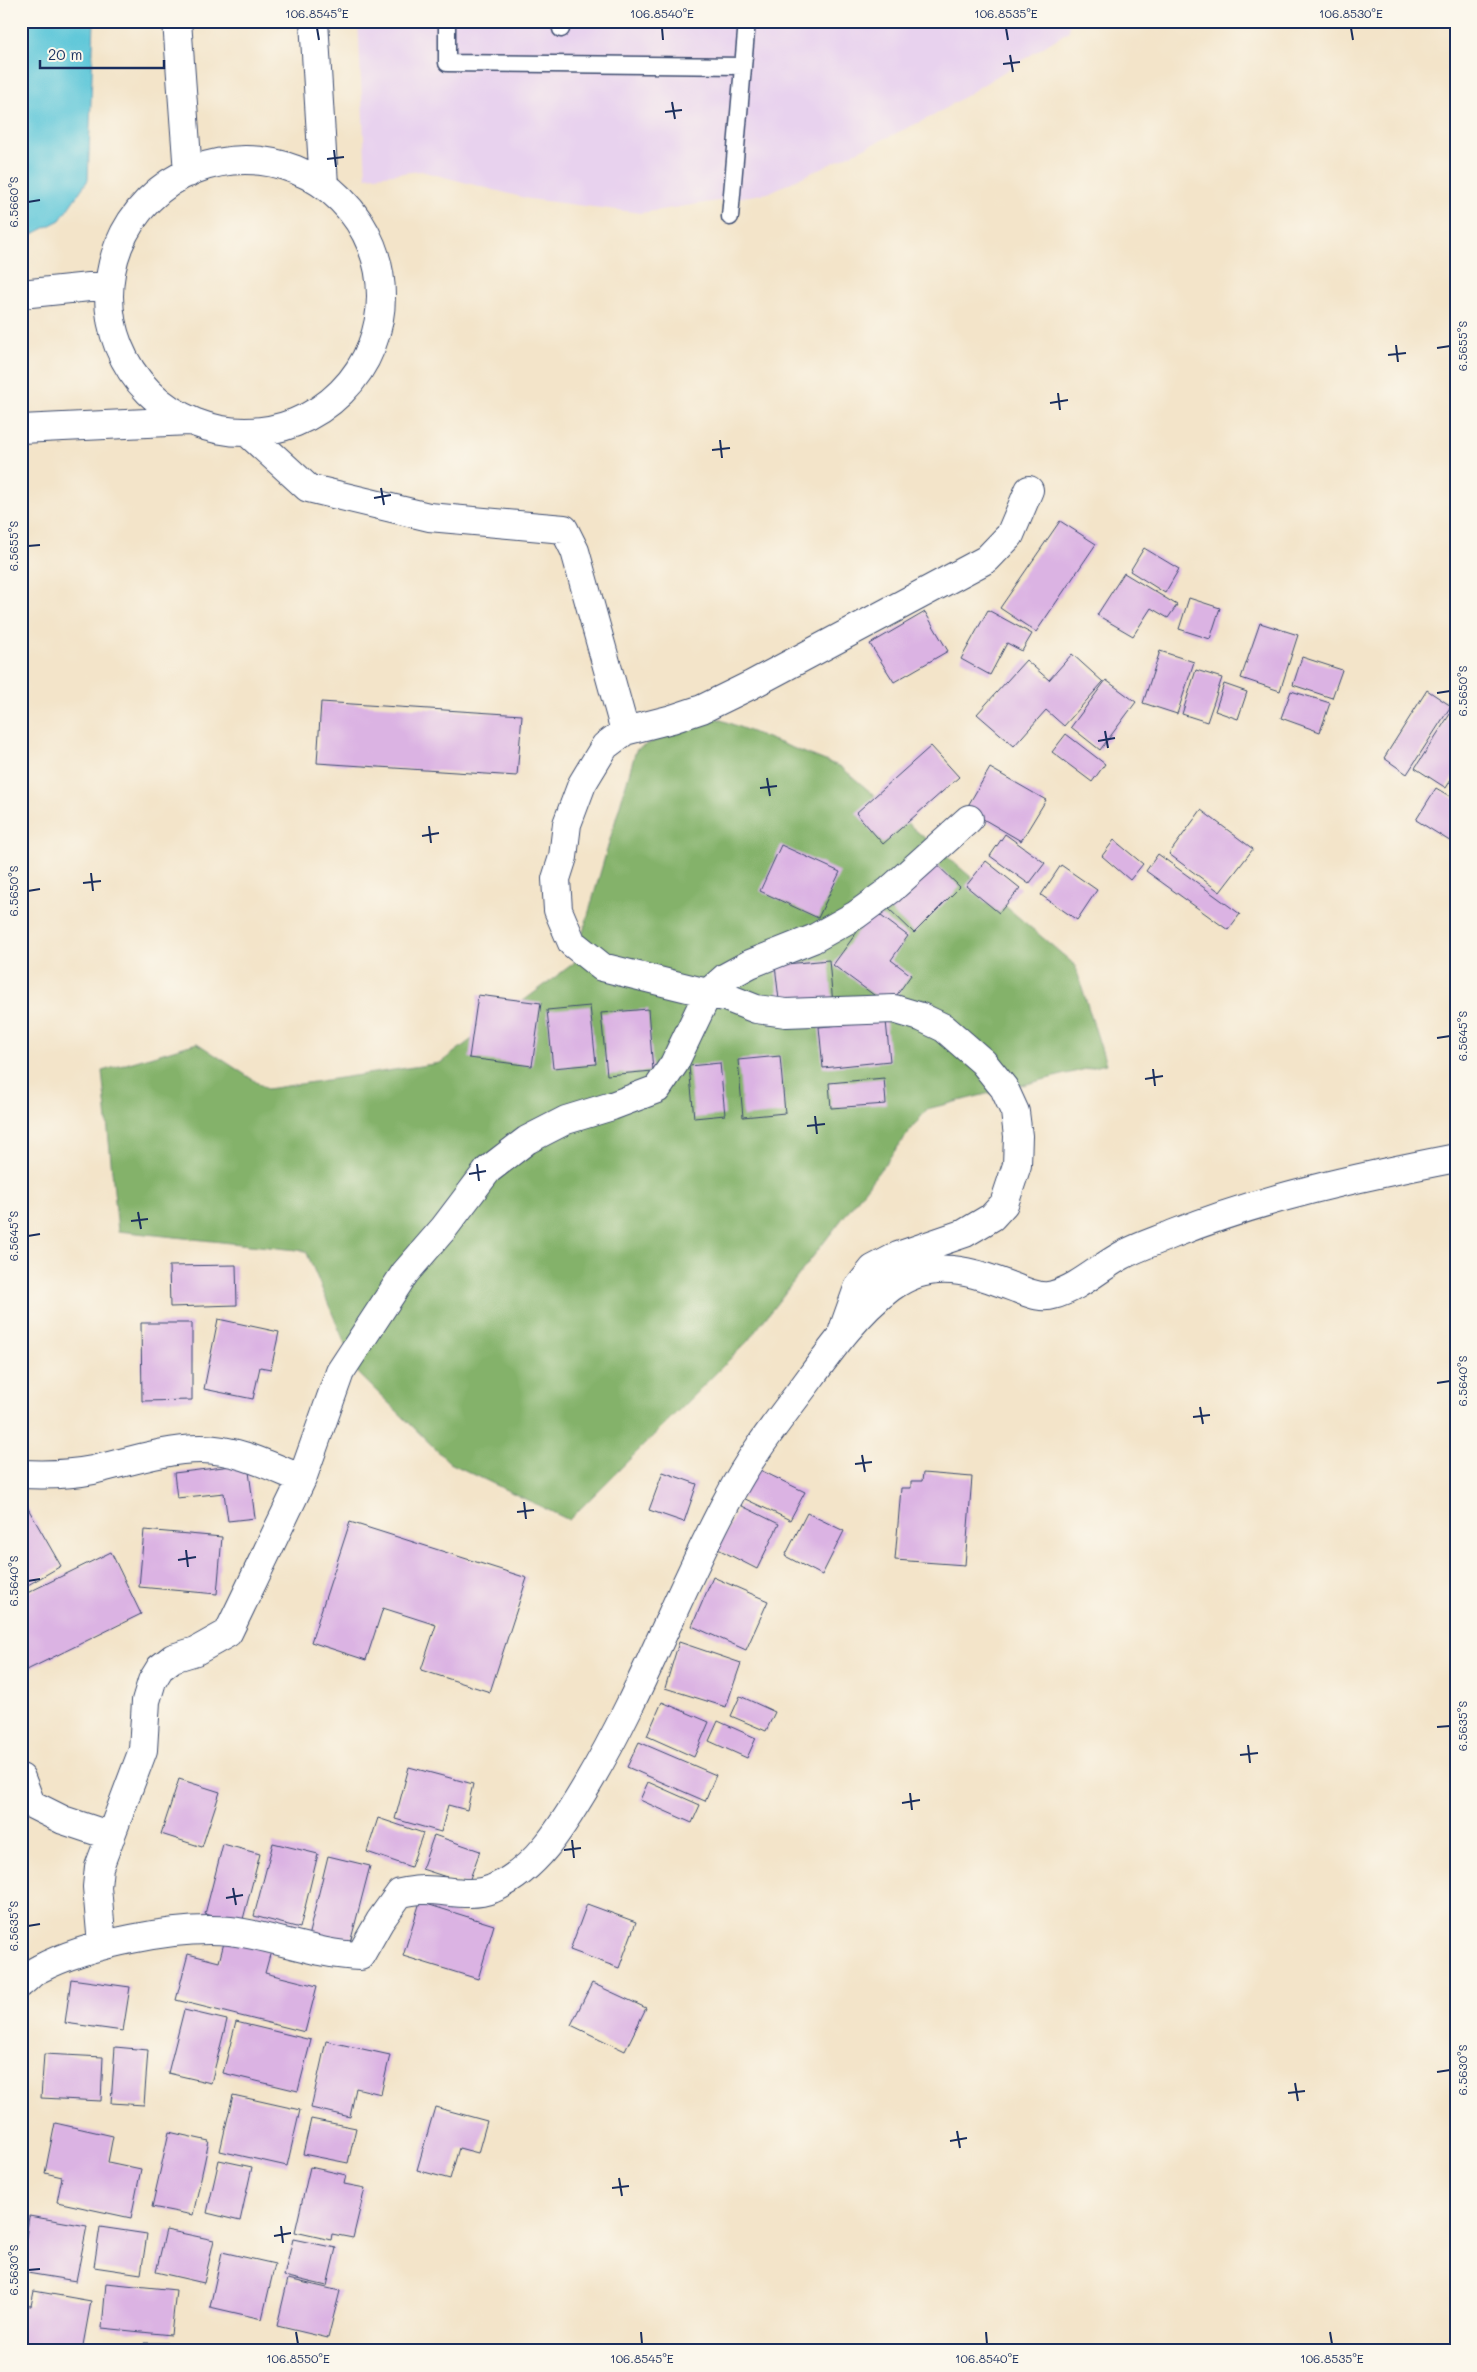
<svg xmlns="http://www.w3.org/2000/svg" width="1477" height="2372" font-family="Mali,sans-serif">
  <rect width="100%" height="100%" fill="#fbf7ec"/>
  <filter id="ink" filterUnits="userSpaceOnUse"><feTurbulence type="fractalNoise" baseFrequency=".02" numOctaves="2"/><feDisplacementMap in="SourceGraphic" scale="10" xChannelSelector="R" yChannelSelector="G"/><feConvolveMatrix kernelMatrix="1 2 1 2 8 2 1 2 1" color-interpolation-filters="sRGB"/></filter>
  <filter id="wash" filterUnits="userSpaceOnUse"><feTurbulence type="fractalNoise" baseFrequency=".0096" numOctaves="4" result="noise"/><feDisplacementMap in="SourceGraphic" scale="20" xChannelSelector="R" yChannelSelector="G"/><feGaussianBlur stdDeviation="1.12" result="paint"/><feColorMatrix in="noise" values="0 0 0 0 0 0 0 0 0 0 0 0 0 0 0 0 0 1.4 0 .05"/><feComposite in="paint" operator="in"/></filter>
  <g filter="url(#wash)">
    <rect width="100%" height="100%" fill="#f3e4c9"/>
    <!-- built -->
    <path fill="#e8d2ee" d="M358,21H1070L1069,31L933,116L768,193L641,213L529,199L421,171L366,177Z"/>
    <!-- forest -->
    <path fill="#84b26b" stroke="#507064" d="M706,714L841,767L1075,965L1106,1064L927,1109L747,1342L569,1520L450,1463L357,1372L306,1251L118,1231L102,1071L197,1043L267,1089L440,1063L574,963L636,750Z"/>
    <!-- water -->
    <path fill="#5ec7d9" stroke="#3c7b9c" d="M21,21H94L88,180L60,220L21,240Z"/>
    <g id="blocks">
      <!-- building -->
      <path fill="#dbb3e3" d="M1060,521L1096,544L1036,632L1000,608Z
        M1144,548L1179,569L1165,593L1130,571Z
        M1124,573L1177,605L1168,618L1151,608L1133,636L1097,615Z
        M1189,598L1220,608L1210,639L1179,629Z
        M988,610L1032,634L1022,651L1007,643L990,675L961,659Z
        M925,612L948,651L894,682L870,644Z
        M1260,623L1298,635L1280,691L1241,678Z
        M1160,651L1194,662L1177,714L1143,703Z
        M1072,654L1103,682L1064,726L1046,710L1014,746L977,714L1026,660L1049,680Z
        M1302,657L1342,670L1332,698L1293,685Z
        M1196,670L1222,678L1207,722L1182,714Z
        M1106,680L1136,702L1100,750L1071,727Z
        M1224,684L1247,692L1238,719L1215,711Z
        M1427,690L1451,706L1407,774L1384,758Z
        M1291,691L1330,703L1320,732L1281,718Z
        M321,702L522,715L517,776L317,763Z
        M1452,711L1456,713V772L1446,788L1415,768Z
        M1066,734L1105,764L1092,782L1052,752Z
        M931,746L959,777L883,844L856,813Z
        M990,768L1046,800L1021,841L966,809Z
        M1436,788L1456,800V845L1416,820Z
        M1201,810L1253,849L1220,892L1169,854Z
        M1005,834L1045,863L1029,884L990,856Z
        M1114,840L1143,864L1130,880L1102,856Z
        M781,845L840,872L818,918L760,891Z
        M1158,854L1240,914L1228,930L1146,871Z
        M931,859L960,887L914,933L886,906Z
        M986,861L1020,888L999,913L966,886Z
        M1061,865L1097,890L1077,920L1041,895Z
        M873,910L908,936L891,960L911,975L889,1006L833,965Z
        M829,960L833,1004L780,1009L775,965Z
        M478,995L541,1003L532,1066L469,1058Z
        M590,1006L596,1064L553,1068L547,1010Z
        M648,1009L653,1071L607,1075L601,1013Z
        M886,1021L890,1061L823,1068L819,1027Z
        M780,1056L785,1113L743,1117L738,1060Z
        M720,1063L725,1115L694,1118L689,1066Z
        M884,1078L886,1104L831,1108L829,1083Z
        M236,1265L237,1305L170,1307L169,1266Z
        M218,1319L279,1332L271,1369L260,1367L253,1399L204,1389Z
        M141,1323H192V1400L142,1401Z
        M248,1464L255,1518L228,1521L224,1493L177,1498L174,1473Z
        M756,1468L805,1492L790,1520L741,1497Z
        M663,1472L697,1484L684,1522L649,1510Z
        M923,1473L972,1477L965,1565L895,1560L901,1488H911V1481H922Z
        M26,1505L61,1566L21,1589V1508Z
        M740,1505L779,1524L757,1569L718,1549Z
        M807,1513L844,1531L822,1575L785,1556Z
        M350,1522L527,1578L490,1692L421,1670L436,1625L383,1608L366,1660L311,1642Z
        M144,1530L222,1537L217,1594L139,1587Z
        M111,1552L141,1614L27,1670L21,1659V1596Z
        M713,1577L768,1601L746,1650L692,1626Z
        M679,1642L741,1663L726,1707L665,1688Z
        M740,1696L775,1712L766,1731L731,1716Z
        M662,1702L709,1722L694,1757L647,1736Z
        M718,1721L756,1738L747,1758L709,1741Z
        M639,1742L716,1775L705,1801L627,1767Z
        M409,1767L473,1784L467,1810L448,1805L441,1832L395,1819Z
        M179,1779L220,1792L202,1847L161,1834Z
        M648,1782L700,1805L692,1823L640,1800Z
        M378,1818L423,1833L411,1867L367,1852Z
        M434,1835L480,1851L468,1884L422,1869Z
        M273,1843L318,1854L300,1928L254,1916Z
        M223,1844L260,1854L242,1923L205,1914Z
        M328,1856L370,1866L349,1947L308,1937Z
        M420,1902L494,1925L478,1979L403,1956Z
        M587,1904L636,1922L619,1968L570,1950Z
        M225,1939L271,1951L265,1973L317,1986L305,2032L176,2000L188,1954L219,1962Z
        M71,1979L130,1987L123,2031L65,2023Z
        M592,1983L646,2008L625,2051L571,2025Z
        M184,2010L227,2020L211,2083L168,2073Z
        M236,2022L311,2040L298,2091L223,2073Z
        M326,2041L390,2055L381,2094L356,2088L350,2117L311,2108Z
        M115,2047L148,2050L144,2105L111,2103Z
        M44,2054L103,2057L101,2101L41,2098Z
        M233,2095L300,2110L287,2166L220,2151Z
        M435,2107L487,2121L478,2153L459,2148L450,2179L417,2170Z
        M311,2119L356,2128L348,2163L303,2154Z
        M55,2123L113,2136L108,2162L141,2169L131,2218L57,2202L62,2177L45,2173Z
        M169,2132L209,2141L193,2215L152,2207Z
        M219,2160L252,2167L240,2221L207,2213Z
        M310,2167L346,2175L344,2184L365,2188L353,2238L332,2234L331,2240L295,2232Z
        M29,2216L87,2226L76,2281L21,2272Z
        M100,2227L147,2234L141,2274L94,2267Z
        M166,2230L214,2240L204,2283L156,2272Z
        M293,2239L336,2248L327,2286L284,2276Z
        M222,2252L275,2264L262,2319L210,2307Z
        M288,2279L340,2291L328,2338L277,2326Z
        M106,2283L176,2290L171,2335L102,2328Z
        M34,2291L91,2301L82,2351H59L24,2345V2343L21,2342V2305L31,2306Z
        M144,2343H168V2351H144Z
        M181,2345L201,2350V2351H179Z"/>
    </g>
  </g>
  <g filter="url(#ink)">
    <use href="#blocks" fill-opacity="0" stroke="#3b4a6e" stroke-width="1"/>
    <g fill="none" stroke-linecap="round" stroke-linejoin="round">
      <defs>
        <path id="lane" d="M447,21V63L743,66
          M560,21L561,29
          M730,217L747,21"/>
        <path id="street" d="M177,21L188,173
          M314,21L324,185
          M109 296a136 136 0 1 1 272 0a136 136 0 1 1-272 0Z
          M21,294L109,285
          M21,429L189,421
          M248,433L308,488L429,517L564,529L575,551L625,731L605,746L582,784L567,824L563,857L556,879L558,910L572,943L602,967L728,998L756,1009L786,1013L894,1009L921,1017L944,1028L983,1062L1004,1088L1015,1112L1018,1136L1017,1165L1004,1204L992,1217L965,1233L898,1256L873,1269L858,1288L843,1330
          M625,731L672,719L702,709L751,685L987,559L1010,535L1029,490
          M21,1474C45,1475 69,1475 93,1470C128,1462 165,1449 201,1449C237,1449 270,1466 302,1479
          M21,1778L31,1804L63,1820L111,1836
          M102,1945L97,1887L99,1867L143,1750L146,1701L152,1681L160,1668L173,1658L196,1651L228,1633L302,1479L340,1372L405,1273L444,1228L488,1170L527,1140L566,1120L612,1106L657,1089L674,1064L708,993L726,977L750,964L813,939L856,915L890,890L969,819
          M21,1983C27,1979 32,1972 39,1969C86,1944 177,1926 230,1931C273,1936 317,1955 360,1956L380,1921L400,1893C407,1892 415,1890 422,1890C445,1889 469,1898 492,1889C537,1870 563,1825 587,1785C642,1693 678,1591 729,1497C750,1456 778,1421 805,1385C830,1351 856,1314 890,1288C933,1256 973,1272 1018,1289C1029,1293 1041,1299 1053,1295C1077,1289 1099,1268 1121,1256C1137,1247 1156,1241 1173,1234C1265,1197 1359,1177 1456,1158"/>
      </defs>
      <!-- lane casing -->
      <use href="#lane" stroke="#3b4a6e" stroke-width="19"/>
      <!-- street casing -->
      <use href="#street" stroke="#3b4a6e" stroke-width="30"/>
      <!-- lane -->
      <use href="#lane" stroke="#fff" stroke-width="16"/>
      <!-- street -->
      <use href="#street" stroke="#fff" stroke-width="28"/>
    </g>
  </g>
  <!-- ticks -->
  <path fill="none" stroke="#1b2f5e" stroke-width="2" d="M317,28L319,40M662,28L663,40M1006,28L1008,40M1351,28L1353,40M1010,55L1013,72M1003,64L1020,62M672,102L675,119M665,112L682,110M334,150L336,167M327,159L344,157M28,202L40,200M1396,345L1398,362M1437,348L1450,346M1388,355L1406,353M1058,393L1060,410M1050,403L1068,400M720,440L722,458M712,450L730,448M381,488L384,505M374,498L391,495M28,546L40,545M1437,693L1450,691M1105,731L1108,748M1098,741L1115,738M767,778L770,796M760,788L777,786M429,826L431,843M422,836L439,833M91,873L93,891M83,883L101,881M28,891L40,889M1437,1038L1450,1036M1153,1069L1155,1086M1145,1079L1163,1076M815,1116L817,1134M807,1126L825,1124M477,1164L479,1181M469,1174L486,1171M138,1212L141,1229M131,1221L148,1219M28,1236L40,1234M1437,1383L1450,1381M1200,1407L1203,1424M1193,1417L1210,1415M862,1455L865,1472M855,1464L872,1462M524,1502L526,1519M517,1512L534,1510M186,1550L188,1567M178,1560L196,1557M28,1581L40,1579M1437,1727L1450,1726M1248,1745L1250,1763M1240,1755L1258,1753M910,1793L912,1810M902,1803L920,1800M572,1840L574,1858M564,1850L581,1848M233,1888L236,1905M226,1898L243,1895M28,1926L40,1924M1437,2072L1450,2070M1295,2083L1298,2101M1288,2093L1305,2091M957,2131L960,2148M950,2141L967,2138M619,2178L622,2196M612,2188L629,2186M281,2226L283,2243M274,2236L291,2233M28,2270L40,2269M296,2332L298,2344M641,2332L642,2344M986,2332L987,2344M1330,2332L1332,2344"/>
  <!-- margin -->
  <rect width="1477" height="2372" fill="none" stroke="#fbf7ec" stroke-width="55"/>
  <!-- scale -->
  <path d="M40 60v8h124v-8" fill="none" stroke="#1b2f5e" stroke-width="2.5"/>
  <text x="48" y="60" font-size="15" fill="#1b2f5e" stroke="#fbf7ec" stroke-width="4" paint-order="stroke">20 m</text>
  <rect x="28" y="28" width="1422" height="2316" fill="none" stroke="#1b2f5e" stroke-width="2"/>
  <g font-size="12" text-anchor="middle" fill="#1b2f5e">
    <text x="317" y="18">106.8545°E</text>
    <text x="662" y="18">106.8540°E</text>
    <text x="1006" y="18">106.8535°E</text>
    <text x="1351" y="18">106.8530°E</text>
    <text transform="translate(14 202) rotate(-90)" y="4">6.5660°S</text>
    <text transform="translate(1463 346) rotate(-90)" y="4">6.5655°S</text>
    <text transform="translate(14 546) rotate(-90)" y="4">6.5655°S</text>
    <text transform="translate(1463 691) rotate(-90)" y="4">6.5650°S</text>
    <text transform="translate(14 891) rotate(-90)" y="4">6.5650°S</text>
    <text transform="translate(1463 1036) rotate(-90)" y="4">6.5645°S</text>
    <text transform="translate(14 1236) rotate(-90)" y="4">6.5645°S</text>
    <text transform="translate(1463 1381) rotate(-90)" y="4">6.5640°S</text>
    <text transform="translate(14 1581) rotate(-90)" y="4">6.5640°S</text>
    <text transform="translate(1463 1726) rotate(-90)" y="4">6.5635°S</text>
    <text transform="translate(14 1926) rotate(-90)" y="4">6.5635°S</text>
    <text transform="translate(1463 2070) rotate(-90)" y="4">6.5630°S</text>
    <text transform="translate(14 2270) rotate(-90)" y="4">6.5630°S</text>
    <text x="298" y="2363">106.8550°E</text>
    <text x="642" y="2363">106.8545°E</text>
    <text x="987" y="2363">106.8540°E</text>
    <text x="1332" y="2363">106.8535°E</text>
  </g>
</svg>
